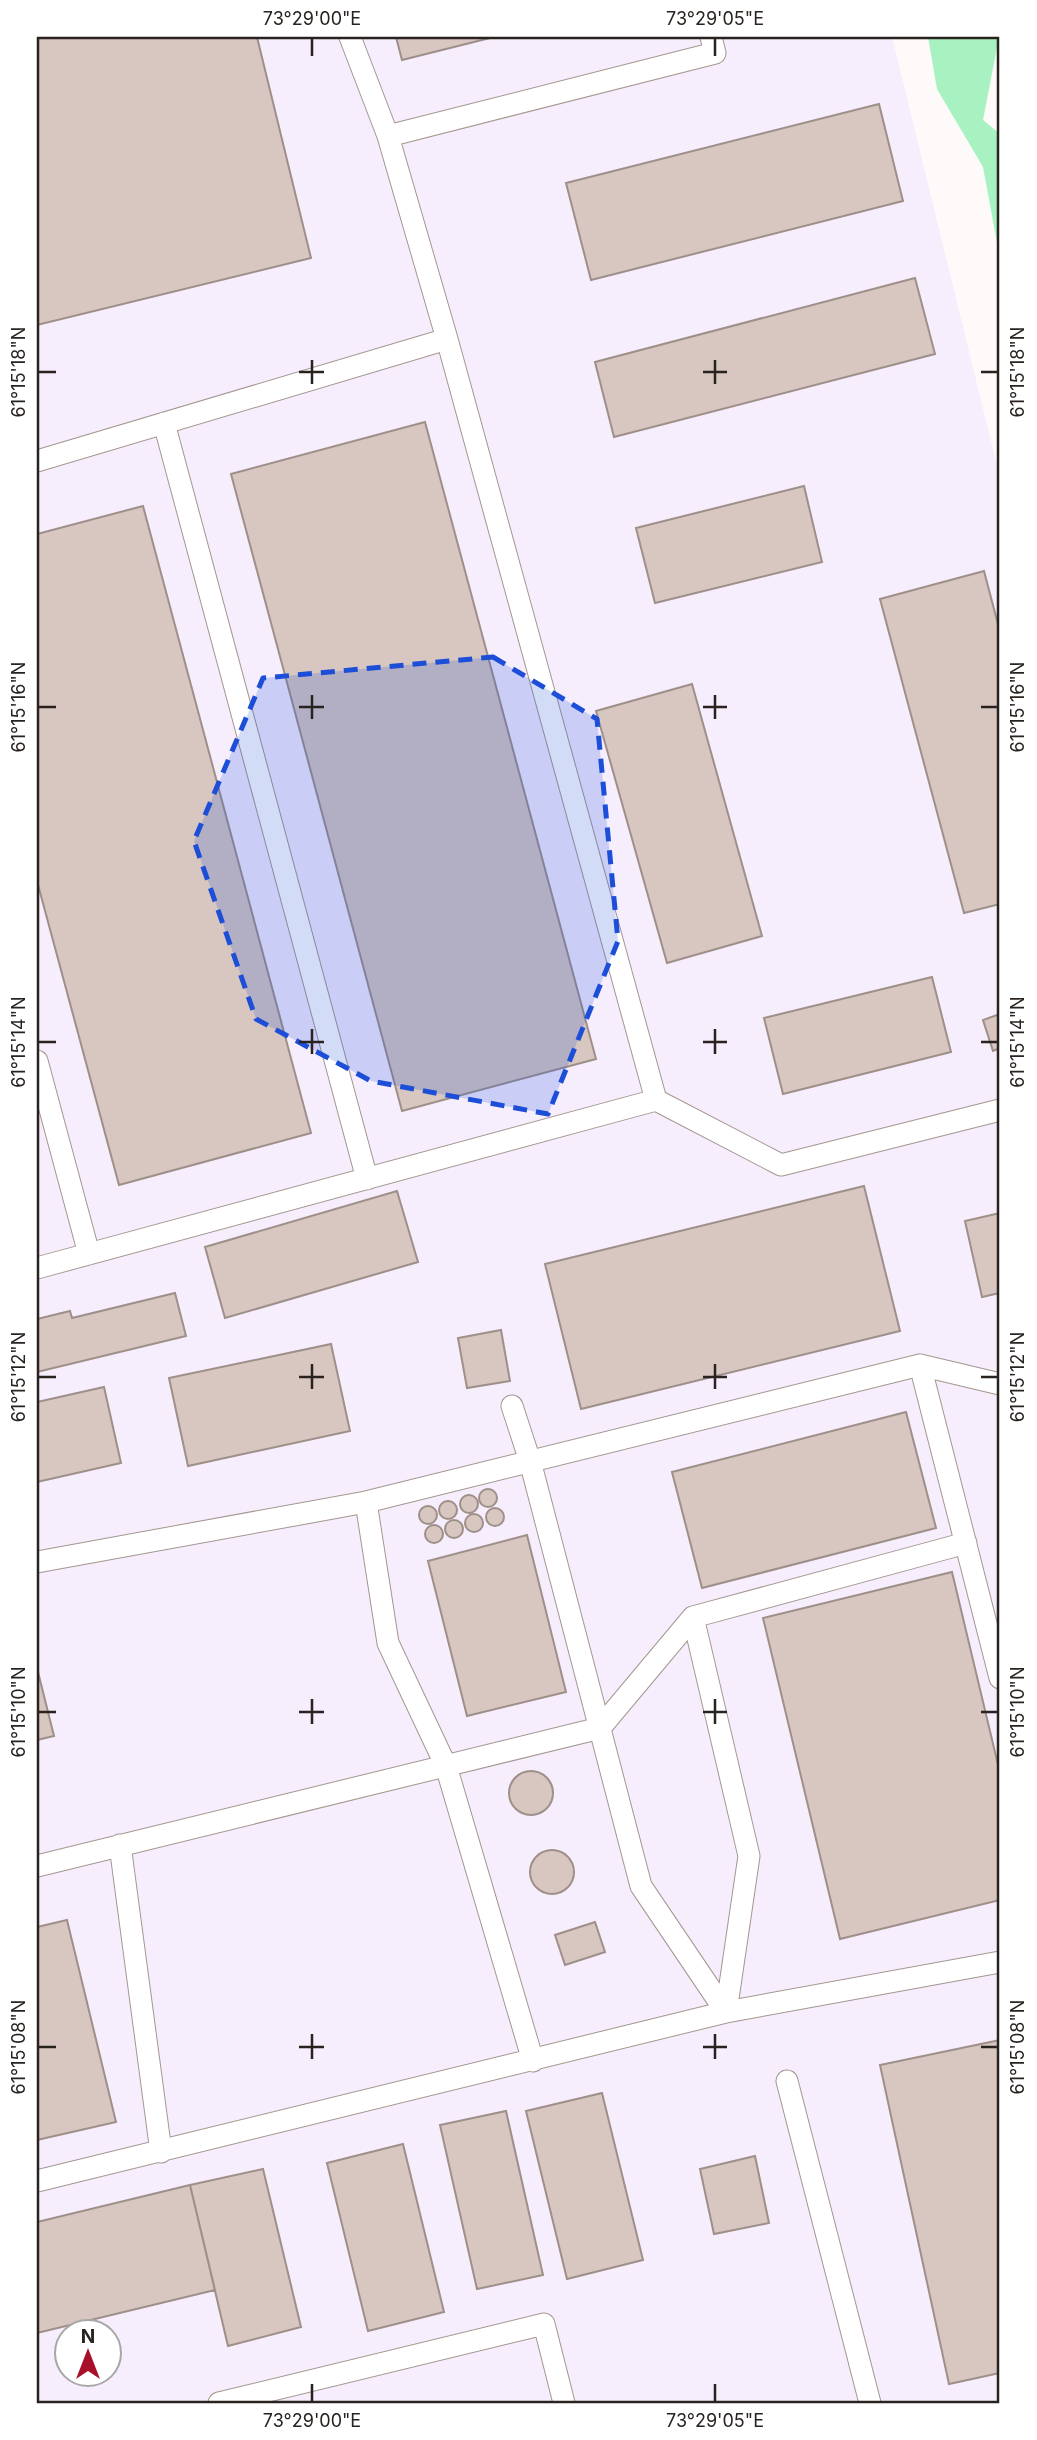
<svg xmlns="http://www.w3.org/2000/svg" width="1037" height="2440" font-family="Inter,sans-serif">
  <rect width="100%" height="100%" fill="#fdfaf9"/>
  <!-- industrial -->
  <path fill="#f6edfd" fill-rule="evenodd" d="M37,37H892L1000,478V2403H37ZM66,2332H108V2374H66Z"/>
  <!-- green -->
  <path fill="#a8f2c2" d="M928,37H999L983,120L1000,134V259L983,167L937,89Z"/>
  <!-- building -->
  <path fill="#d8c7c0" stroke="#9e8f89" stroke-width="2" d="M37,37H257L311,258L37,325Z
    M396,37H494L402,60Z
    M879,104L903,201L591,280L566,183Z
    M915,278L935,354L614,437L595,362Z
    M425,422L596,1059L402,1111L231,474Z
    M804,486L822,562L655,603L636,528Z
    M143,506L311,1133L119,1185L37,881V534Z
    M984,571L1000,632V904L964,913L880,599Z
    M692,684L762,936L667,963L596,711Z
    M932,977L951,1052L783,1094L764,1018Z
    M1000,1014V1048L993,1051L983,1020Z
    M864,1186L900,1331L581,1409L545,1264Z
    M397,1191L418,1262L225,1318L205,1247Z
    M1000,1213V1293L982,1297L965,1221Z
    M175,1293L186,1336L37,1372V1319L70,1311L72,1318Z
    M501,1330L510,1381L467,1388L458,1338Z
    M331,1344L350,1431L188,1466L169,1378Z
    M104,1387L121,1463L37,1482V1402Z
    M906,1412L936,1528L702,1588L672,1472Z
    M479 1498a9 9 0 1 1 18 0a9 9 0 1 1-18 0Z
    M460 1504a9 9 0 1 1 18 0a9 9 0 1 1-18 0Z
    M439 1510a9 9 0 1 1 18 0a9 9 0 1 1-18 0Z
    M419 1515a9 9 0 1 1 18 0a9 9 0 1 1-18 0Z
    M486 1517a9 9 0 1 1 18 0a9 9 0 1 1-18 0Z
    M465 1523a9 9 0 1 1 18 0a9 9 0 1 1-18 0Z
    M445 1529a9 9 0 1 1 18 0a9 9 0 1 1-18 0Z
    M425 1534a9 9 0 1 1 18 0a9 9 0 1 1-18 0Z
    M527,1535L566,1692L467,1716L428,1561Z
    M952,1572L1000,1773V1900L840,1939L763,1618Z
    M37,1668L54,1736L37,1740Z
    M509 1793a22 22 0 1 1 44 0a22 22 0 1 1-44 0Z
    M530 1872a22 22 0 1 1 44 0a22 22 0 1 1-44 0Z
    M67,1920L116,2122L37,2140V1927Z
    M595,1922L605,1952L565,1965L555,1935Z
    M1000,2040V2373L949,2384L880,2065Z
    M602,2093L643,2260L567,2279L526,2111Z
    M506,2111L543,2275L477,2289L440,2125Z
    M403,2144L444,2312L368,2331L327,2163Z
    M755,2156L769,2223L714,2234L700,2169Z
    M263,2169L301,2327L228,2346L190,2185Z
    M190,2185L215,2290L37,2333V2222Z"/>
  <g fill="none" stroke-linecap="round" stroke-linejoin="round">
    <defs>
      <path id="lane" d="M388,136L715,53L711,37
        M164,423L367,1179
        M37,461L447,339
        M37,1061L89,1254
        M656,1100L781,1165L1000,1110
        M37,1268L656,1100L447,339L388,136L350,37
        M920,1365L1000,1678
        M512,1406L530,1461L641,1886L726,2012
        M366,1502L388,1643L446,1766L533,2061
        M37,1562L366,1502L920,1365L1000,1384
        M693,1617L749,1856L726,2012
        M120,1845L161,2152
        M37,1866L600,1728L693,1617L966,1543
        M787,2081L870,2403
        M37,2181L726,2012L1000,1962
        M219,2403L544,2324L564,2403"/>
    </defs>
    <!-- lane casing -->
    <use href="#lane" stroke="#a5968f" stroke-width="23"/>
    <!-- lane -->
    <use href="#lane" stroke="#fff" stroke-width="21"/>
  </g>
  <!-- marked area -->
  <path fill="#1d4ed8" fill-opacity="0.2" stroke="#1d4ed8" stroke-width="5" stroke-dasharray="14 9" stroke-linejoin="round" d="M493,657L597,719L618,941L548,1114L371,1081L256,1019L194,841L263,678Z"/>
  <!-- ticks -->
  <path fill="none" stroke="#292320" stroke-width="2.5" d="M312,38V56M715,38V56M312,360V384M715,360V384M38,372H56M299,372H324M703,372H727M981,372H998M312,695V719M715,695V719M38,707H56M299,707H324M703,707H727M981,707H998M312,1029V1054M715,1029V1054M38,1042H56M299,1042H324M703,1042H727M981,1042H998M312,1364V1389M715,1364V1389M38,1377H56M299,1377H324M703,1377H727M981,1377H998M312,1699V1724M715,1699V1724M38,1712H56M299,1712H324M703,1712H727M981,1712H998M312,2034V2059M715,2034V2059M38,2047H56M299,2047H324M703,2047H727M981,2047H998M312,2384V2402M715,2384V2402"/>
  <!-- border -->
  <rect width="1037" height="2440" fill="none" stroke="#ffffff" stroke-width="77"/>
  <!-- north arrow -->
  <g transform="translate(88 2353)"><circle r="33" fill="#ffffff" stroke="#a9a7a6" stroke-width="2"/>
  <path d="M0-5L12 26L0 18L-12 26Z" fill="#a70f2a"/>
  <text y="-10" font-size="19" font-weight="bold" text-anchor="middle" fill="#292320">N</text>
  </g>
  <rect x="38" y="38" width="960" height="2364" fill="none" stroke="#292320" stroke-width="2.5"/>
  <g font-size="18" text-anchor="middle" fill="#292320">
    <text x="312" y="25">73°29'00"E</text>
    <text x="715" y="25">73°29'05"E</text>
    <text transform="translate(19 372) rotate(-90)" y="6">61°15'18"N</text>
    <text transform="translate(1018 372) rotate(-90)" y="6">61°15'18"N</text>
    <text transform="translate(19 707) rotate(-90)" y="6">61°15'16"N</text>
    <text transform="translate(1018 707) rotate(-90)" y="6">61°15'16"N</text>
    <text transform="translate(19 1042) rotate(-90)" y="6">61°15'14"N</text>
    <text transform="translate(1018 1042) rotate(-90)" y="6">61°15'14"N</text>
    <text transform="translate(19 1377) rotate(-90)" y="6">61°15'12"N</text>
    <text transform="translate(1018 1377) rotate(-90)" y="6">61°15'12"N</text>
    <text transform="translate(19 1712) rotate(-90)" y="6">61°15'10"N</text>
    <text transform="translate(1018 1712) rotate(-90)" y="6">61°15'10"N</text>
    <text transform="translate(19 2047) rotate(-90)" y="6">61°15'08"N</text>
    <text transform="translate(1018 2047) rotate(-90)" y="6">61°15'08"N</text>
    <text x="312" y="2427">73°29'00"E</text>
    <text x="715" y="2427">73°29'05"E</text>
  </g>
</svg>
